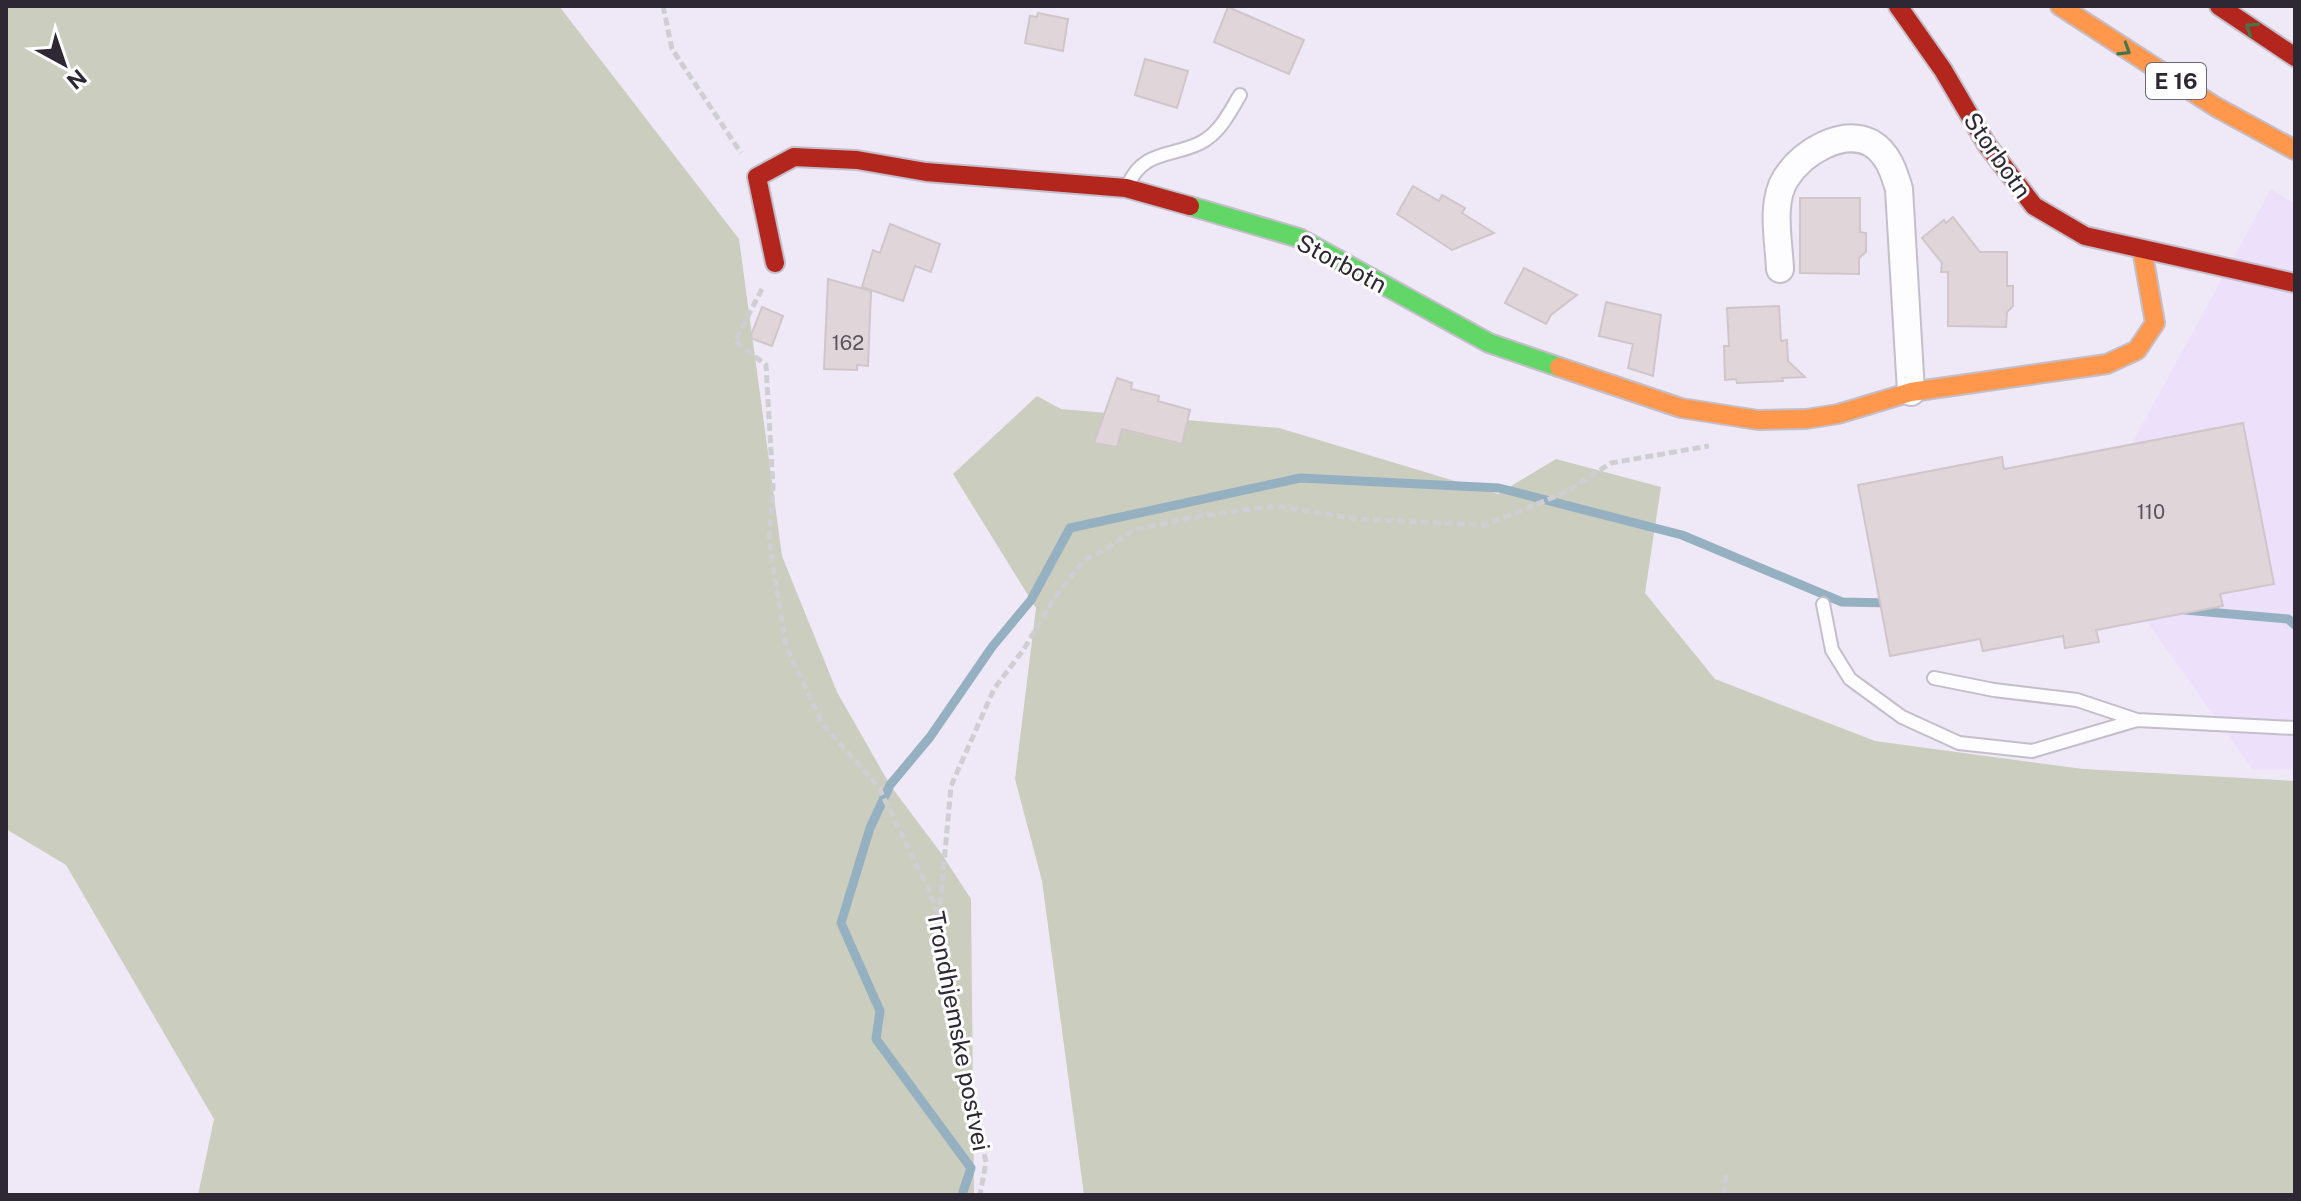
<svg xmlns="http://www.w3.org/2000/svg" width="2301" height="1201" font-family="'Public Sans',sans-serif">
  <rect width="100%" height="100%" fill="#efe9f7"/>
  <!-- built -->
  <path fill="#ece0fb" d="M2271,189L2295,204V769L2253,770L2083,533Z"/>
  <!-- forest -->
  <path fill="#cbcdbf" d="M6,6H559L739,239L782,556L837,692L890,785L941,853L971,899L974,1195H198L214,1119L66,865L6,829Z
    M1037,396L1061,409L1279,428L1498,494L1556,459L1661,487L1645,593L1715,679L1875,741L2083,769L2295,781V1195H1084L1042,881L1015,779L1036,608L953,474Z"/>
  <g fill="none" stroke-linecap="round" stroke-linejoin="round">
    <!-- stream -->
    <path stroke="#95b0c0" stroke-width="9" d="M2185,610L2288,619L2295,625
      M962,1195L971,1168L876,1039L880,1011L841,923L870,828L890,785L930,737L992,647L1031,600L1070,528L1300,478L1499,488L1682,535L1842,602L1890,603"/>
  </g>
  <!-- building -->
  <path fill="#e0d6da" stroke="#d0c6ca" stroke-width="2" d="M1228,7L1304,40L1289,74L1214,42Z
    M1038,13L1068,19L1063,51L1025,43L1030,16L1037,17Z
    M1145,59L1188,71L1177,108L1135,95Z
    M1413,186L1439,201L1442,195L1465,208L1462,213L1494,233L1452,250L1397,214Z
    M1800,198H1860V232L1866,233V252L1859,258V274L1800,273Z
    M1953,217L1980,252H2007V286H2013V306L2007,312L2006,327L1948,326V272H1941L1942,263L1922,238L1944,220L1946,223Z
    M890,224L940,244L931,272L915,266L903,301L862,287L873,250L880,253Z
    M1524,268L1577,295L1551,315L1546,324L1505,303Z
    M828,279L871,291L868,366L857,365V370L824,369Z
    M1606,302L1661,315L1653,376L1628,368L1633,344L1599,336Z
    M1779,306L1781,341L1787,340L1788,361L1805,377L1782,378L1783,381L1737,383L1736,379L1725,380L1724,346H1729L1727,308Z
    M762,307L783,316L772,346L750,338Z
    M1117,378L1132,383L1131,389L1159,396L1158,401L1190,410L1182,444L1122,429L1117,447L1094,443Z
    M2243,423L2274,584L2220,594L2223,606L2096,630L2099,642L2065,648L2063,636L1983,651L1980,639L1890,656L1858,485L2002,457L2004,469Z"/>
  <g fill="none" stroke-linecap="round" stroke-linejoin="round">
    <defs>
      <path id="lane" d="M1128,185C1143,150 1172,157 1200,143C1220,133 1229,113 1240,95
        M1823,604L1832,650L1850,679L1902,717L1959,743L2032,751L2137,720L2295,728
        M1934,678L1994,690L2077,700L2137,720"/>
      <path id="street" d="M1780,269C1779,242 1770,202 1786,178C1802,153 1841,128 1871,143C1888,153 1894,172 1899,189L1911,392"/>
      <path id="fast" d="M1190,206L1299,238L1489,343L1559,367"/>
      <path id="slow" d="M2060,6L2216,107L2295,150
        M1559,367L1681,408L1758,420L1806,419L1838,414L1911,392L2107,364L2137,350L2155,323L2142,249"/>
      <path id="jam" d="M1898,6L1943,70L1987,145L2034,206L2085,236L2295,283
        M2219,6L2295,57
        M775,263L757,177L794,157L857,160L926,172L1126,188L1190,206"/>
    </defs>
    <!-- lane casing -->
    <use href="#lane" stroke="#c4beca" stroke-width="16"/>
    <!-- street casing -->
    <use href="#street" stroke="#c4beca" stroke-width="30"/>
    <!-- fast casing -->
    <use href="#fast" stroke="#c4beca" stroke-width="22"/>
    <!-- slow casing -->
    <use href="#slow" stroke="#c4beca" stroke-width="22"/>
    <!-- jam casing -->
    <use href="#jam" stroke="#c4beca" stroke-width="22"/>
    <!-- path -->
    <path stroke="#cfced2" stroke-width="5" stroke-dasharray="8 4" stroke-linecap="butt" d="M663,6L672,49L741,153
      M762,289L735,341L766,365L773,486L769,540L786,646L823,725L878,786L928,888L939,917L961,1052L986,1162L980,1195
      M939,917L951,786L994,689L1024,649L1053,600L1084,560L1103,551L1133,530L1205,515L1277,506L1357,519L1486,525L1566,492L1611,463L1709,446
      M1724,1195L1726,1174"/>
    <!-- lane -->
    <use href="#lane" stroke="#fdfcfe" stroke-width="12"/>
    <!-- street -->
    <use href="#street" stroke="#fdfcfe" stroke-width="26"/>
    <!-- fast -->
    <use href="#fast" stroke="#63d668" stroke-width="18"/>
    <!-- slow -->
    <use href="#slow" stroke="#ff974d" stroke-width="18"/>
    <!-- jam -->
    <use href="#jam" stroke="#b3261e" stroke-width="18"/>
  </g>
  <!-- one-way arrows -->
  <defs><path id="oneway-chevron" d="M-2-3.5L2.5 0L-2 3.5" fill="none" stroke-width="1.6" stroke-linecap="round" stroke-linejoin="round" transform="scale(2)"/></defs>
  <g stroke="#45764b">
    <use href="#oneway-chevron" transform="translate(2251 28) rotate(-146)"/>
    <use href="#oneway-chevron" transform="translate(2125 50) rotate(32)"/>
  </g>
  <g text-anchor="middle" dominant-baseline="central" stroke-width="6" stroke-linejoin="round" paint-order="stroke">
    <!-- number labels -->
    <g font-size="20" fill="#5a545e">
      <text x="848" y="343">162</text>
      <text x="2151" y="512">110</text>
    </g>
    <!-- shield labels -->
    <rect fill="#fff" stroke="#6c6871" stroke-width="2" x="2146" y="63" width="60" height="36" rx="6"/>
    <g font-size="22" font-weight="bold" fill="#2d2834">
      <text x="2176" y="81">E 16</text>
    </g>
    <!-- street labels -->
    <g font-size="24" fill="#2d2834" stroke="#fff">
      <text transform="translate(1998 155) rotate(55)">Storbotn</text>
      <text transform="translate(1342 263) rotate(28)">Storbotn</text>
      <text transform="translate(959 1031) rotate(79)">Trondhjemske postvei</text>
    </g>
  </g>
  <!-- border -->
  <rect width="2301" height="1201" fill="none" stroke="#2d2834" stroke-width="16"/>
  <!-- north arrow -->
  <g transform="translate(64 64) rotate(140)" stroke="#ffffff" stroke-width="6" paint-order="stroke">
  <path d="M0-6L14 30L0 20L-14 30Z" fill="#2d2834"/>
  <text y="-12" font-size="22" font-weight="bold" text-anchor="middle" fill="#2d2834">N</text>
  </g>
</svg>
